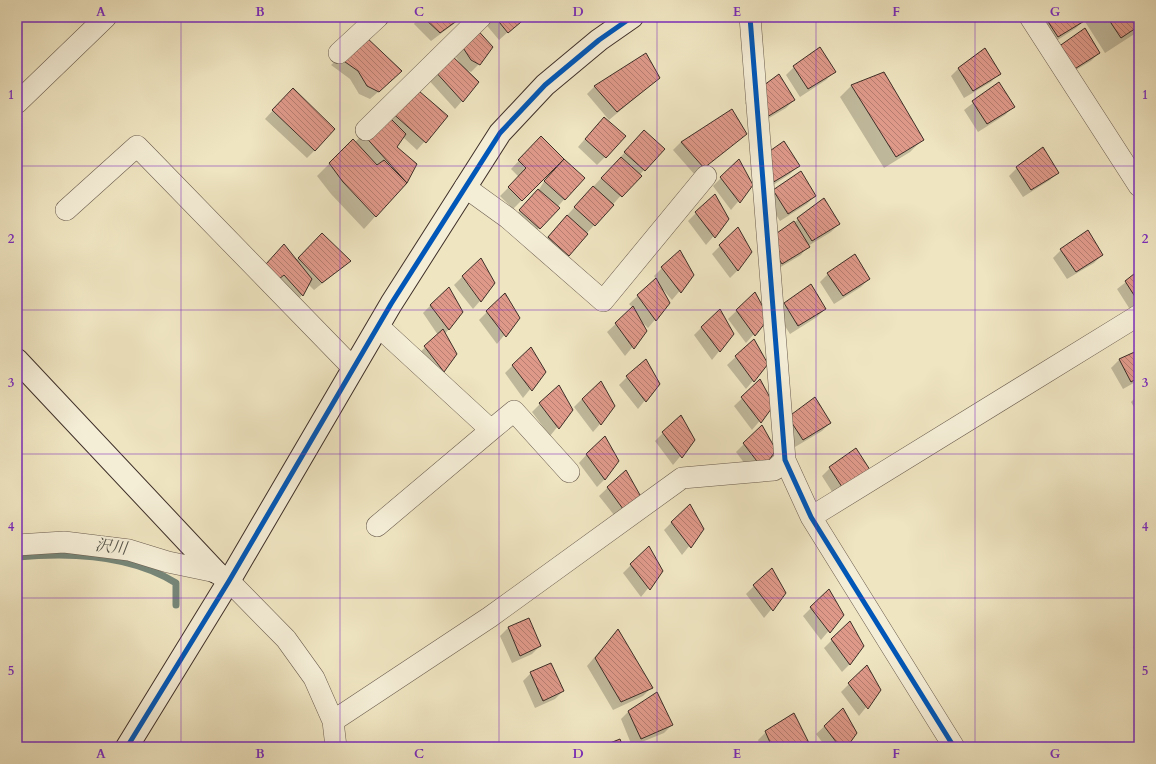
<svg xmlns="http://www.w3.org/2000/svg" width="1156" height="764" font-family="Cardo,'Noto Serif JP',serif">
  <defs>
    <pattern id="building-back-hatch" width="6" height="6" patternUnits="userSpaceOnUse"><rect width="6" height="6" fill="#df9989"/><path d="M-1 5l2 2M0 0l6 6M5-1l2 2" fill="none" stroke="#b67d70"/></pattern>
  </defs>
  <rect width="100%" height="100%" fill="#efe5c1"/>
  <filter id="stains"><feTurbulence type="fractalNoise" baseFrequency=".005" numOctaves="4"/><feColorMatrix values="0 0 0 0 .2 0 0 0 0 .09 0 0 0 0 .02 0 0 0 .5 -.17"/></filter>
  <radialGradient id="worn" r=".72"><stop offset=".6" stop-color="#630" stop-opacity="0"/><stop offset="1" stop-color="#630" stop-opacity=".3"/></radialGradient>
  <!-- shadow -->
  <path fill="#0003" d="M413,17H463L431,41L414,24L416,21Z
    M486,17H525L499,40L483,21Z
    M815,17H827L818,22Z
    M1041,17H1139V31L1105,53L1084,20L1076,28L1050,45Z
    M473,27L479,64L471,72L463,68L462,101L455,109L426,77L462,66L450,49Z
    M1058,47L1099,53L1091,61L1064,77Z
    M339,58L393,79L370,99L359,94L350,79L331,65Z
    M794,67L834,72L826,80L800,97L786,75Z
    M959,68L999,73L991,82L964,98L951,76Z
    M659,78L609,120L587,94L595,86Z
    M999,83L1013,107L1005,115L978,132L964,110Z
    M851,86L922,140L910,152L884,168L840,97Z
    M753,95L794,100L786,108L759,124L745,103Z
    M285,97L315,150L307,158L265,119Z
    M732,111L745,134L695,175L673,150L681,142Z
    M384,114L447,116L417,150L403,137L396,147L416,164L406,182L364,229L331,194L317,176L353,140L355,142Z
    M596,126L605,157L597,165L578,147Z
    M541,138L583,178L531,237L512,219L538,191L547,177L546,176L513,209L500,196L519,177L511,169Z
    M636,140L644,170L560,263L540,245Z
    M758,161L798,166L790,174L764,191L750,169Z
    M1017,168L1058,172L1050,180L1023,197L1009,176Z
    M721,178L752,185L731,210L713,186Z
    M774,191L815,196L807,204L780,221L766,199Z
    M696,213L728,219L706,245L688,221Z
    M798,219L839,224L831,232L808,246L801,255L774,271L794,223Z
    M314,242L350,261L314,290L308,284L302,295L295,303L271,286Z
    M720,246L738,270L730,278L712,254Z
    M1061,250L1102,255L1094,263L1067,279L1053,258Z
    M662,268L693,275L672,300L658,284L669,303L648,328L641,321L646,331L625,356L607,332L633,308L629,304L656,279L654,276Z
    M1139,272V306L1131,311L1117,289Z
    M828,274L869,279L861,287L834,304L820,282Z
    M462,277L480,301L473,309L454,285Z
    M810,285L825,309L817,317L790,334L776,312Z
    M754,294L768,318L746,343L728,319Z
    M431,305L462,312L445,334L456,354L443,372L417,355L438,335L423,313Z
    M487,312L518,318L497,344L479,320Z
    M702,327L733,334L712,360L694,335Z
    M754,340L767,364L746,389L727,365Z
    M1139,351V380L1123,389L1111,368L1119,360Z
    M513,365L544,372L523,398L505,373Z
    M627,377L659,383L638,409L619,385Z
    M760,381L773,405L752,430L734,406Z
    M1139,394V416L1131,402Z
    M582,399L600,424L593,432L574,407Z
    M540,404L571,410L550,436L532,412Z
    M789,418L830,423L822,431L795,447L781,426Z
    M663,433L694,440L673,465L655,441Z
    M744,444L775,450L754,476L736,452Z
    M587,454L605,479L597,487L579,463Z
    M830,468L871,473L836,498L822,476Z
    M625,471L638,495L618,520L599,496Z
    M672,522L703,529L682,555L664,530Z
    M631,565L662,571L641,597L623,573Z
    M754,586L785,593L764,618L746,594Z
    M811,608L842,615L821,640L803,616Z
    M528,619L540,646L532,654L512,663L500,636L508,628Z
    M617,631L651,688L643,696L613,710L587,666Z
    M832,640L850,664L842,672L824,648Z
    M1139,641V657L1133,647Z
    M531,673L563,691L555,699L535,708L523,681Z
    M849,684L880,690L859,716L841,692Z
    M842,710L845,747H826L816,734Z
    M629,711L672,725L664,733L632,746L621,719Z
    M766,732L808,745L806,747H761L758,740Z"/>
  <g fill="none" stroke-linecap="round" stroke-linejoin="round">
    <!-- stream -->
    <path stroke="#768678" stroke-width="7" d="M17,557C70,552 130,554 176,583V605"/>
  </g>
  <!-- building -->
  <path fill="url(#building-back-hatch)" stroke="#3e2f28" d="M423,17H462L440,33Z
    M495,17H527L508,33Z
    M1045,17H1084L1086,20L1058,37Z
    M1107,17H1139V26L1121,38Z
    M473,25L493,47L480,65L471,60L458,40Z
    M1085,28L1100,53L1073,70L1058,47Z
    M365,36L402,71L379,92L367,86L358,71L338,57Z
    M820,47L836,72L808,89L793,66Z
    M985,48L1001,74L973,91L958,68Z
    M447,51L479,82L463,102L433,69Z
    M646,53L660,78L617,112L594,86Z
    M884,72L924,140L896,157L851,85Z
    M779,74L795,100L767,117L752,94Z
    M999,82L1015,107L987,124L972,101Z
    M412,85L448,116L426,143L389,110Z
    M293,88L335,129L315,151L272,110Z
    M732,109L747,134L704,168L681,142Z
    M384,112L406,134L397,147L417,164L407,183L362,133Z
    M604,117L626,136L606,158L585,139Z
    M644,130L665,149L645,171L624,152Z
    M541,136L564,159L522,201L508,187L526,168L518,160Z
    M353,139L377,165L384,160L407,183L376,217L343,182L329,163Z
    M784,141L800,166L772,183L757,160Z
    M1043,147L1059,173L1031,190L1016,167Z
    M621,157L642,176L622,197L601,178Z
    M564,159L585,178L565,200L544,181Z
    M739,159L753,185L740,203L720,177Z
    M801,171L816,196L788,214L773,190Z
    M593,186L614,205L595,226L574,207Z
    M538,189L560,208L540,229L519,210Z
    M715,194L729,219L715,238L695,212Z
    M824,198L840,224L812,241L797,218Z
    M567,215L588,234L569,256L548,237Z
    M794,221L810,247L782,264L767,240Z
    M738,227L752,252L738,271L719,245Z
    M1088,230L1103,255L1076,272L1060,249Z
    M322,233L351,261L322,283L298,258Z
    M284,244L312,279L303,296L284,275L279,279L266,264Z
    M680,250L694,275L681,293L661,267Z
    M855,254L870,279L843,296L827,273Z
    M481,258L495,283L481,302L462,276Z
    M1139,270V303L1125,281Z
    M656,278L670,303L656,321L637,295Z
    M811,284L826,309L798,326L784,303Z
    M449,287L463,312L449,330L430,305Z
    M755,292L769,318L755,336L736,310Z
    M505,293L520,318L506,337L486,311Z
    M633,306L647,331L634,349L615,323Z
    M720,309L734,334L720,352L701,327Z
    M443,329L457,354L444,372L424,346Z
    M754,339L768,364L754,382L735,356Z
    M531,347L546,372L532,391L512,365Z
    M1139,350V377L1131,382L1119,359Z
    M646,359L660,384L646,402L626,376Z
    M760,379L774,405L761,423L741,397Z
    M601,381L615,406L601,425L582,399Z
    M559,385L573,410L559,429L539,403Z
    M815,397L831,423L803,440L788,417Z
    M681,415L695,440L682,458L662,432Z
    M762,425L776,450L763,469L743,443Z
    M605,436L619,461L605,480L586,454Z
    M856,448L872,473L844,490L829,467Z
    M626,470L640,495L626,513L607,487Z
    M690,504L704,529L691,548L671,522Z
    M649,546L663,571L650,590L630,564Z
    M772,568L786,593L773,611L753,585Z
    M829,589L844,615L830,633L810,607Z
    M529,618L541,646L520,656L508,627Z
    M850,621L864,646L850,665L831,639Z
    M618,629L653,688L621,702L595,658Z
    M551,663L564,691L543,701L530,672Z
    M867,665L881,690L868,709L848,683Z
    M657,692L673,725L641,739L628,711Z
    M843,708L857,733L847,747H840L824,726Z
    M794,713L810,745L806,747H772L765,731Z
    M620,739L623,747H600Z"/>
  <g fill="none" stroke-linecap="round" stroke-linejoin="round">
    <defs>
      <path id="street" d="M750,17L785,460L811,517L954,747
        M1030,17L1139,186
        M339,53L378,17
        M17,103L106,17
        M366,130L481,17
        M465,187L508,218L603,301L706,176
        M66,210L137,146L353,368
        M378,326L491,430L514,411L569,472
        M811,517L1139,315
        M377,526L491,430
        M17,545L64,542L129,550L168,562L216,572L229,581L286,639L314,678L333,721L336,747
        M333,721L490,617L682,478L774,470L785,460"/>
      <path id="secondary" d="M17,360L216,572
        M127,747L229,581L391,304L500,133L545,85L599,40L632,17"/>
    </defs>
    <!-- street casing -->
    <use href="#street" stroke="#6a5c4e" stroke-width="22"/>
    <!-- secondary casing -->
    <use href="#secondary" stroke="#3e2f28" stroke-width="24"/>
    <!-- street -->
    <use href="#street" stroke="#f5eed7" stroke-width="21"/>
    <!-- secondary -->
    <use href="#secondary" stroke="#f5eed7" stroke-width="22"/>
    <defs>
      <path id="cycleway" d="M750,17L785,460L811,517L954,747
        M127,747L229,581L391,304L500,133L545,85L599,40L632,17"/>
    </defs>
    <!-- cycleway casing -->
    <use href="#cycleway" stroke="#f5eed7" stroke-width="8"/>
    <!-- cycleway -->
    <use href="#cycleway" stroke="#0057b8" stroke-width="5"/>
  </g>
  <!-- grid -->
  <path fill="none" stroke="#7b2cbf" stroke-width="1" stroke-opacity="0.55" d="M181,17V747M340,17V747M499,17V747M657,17V747M816,17V747M975,17V747M17,166H1139M17,310H1139M17,454H1139M17,598H1139"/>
  <g text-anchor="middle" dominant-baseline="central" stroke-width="3.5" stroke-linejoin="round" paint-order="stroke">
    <!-- water labels -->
    <g font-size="16" font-style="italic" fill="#555349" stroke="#f5eed7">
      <text transform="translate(111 547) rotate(7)">沢川</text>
    </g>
  </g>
  <!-- margin -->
  <rect width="1156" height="764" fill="none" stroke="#efe5c1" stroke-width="44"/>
  <rect x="22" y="22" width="1112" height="720" fill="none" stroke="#7b2cbf" stroke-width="1.5"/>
  <g font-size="13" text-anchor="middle" font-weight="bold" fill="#7b2cbf">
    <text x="101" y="16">A</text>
    <text x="260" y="16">B</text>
    <text x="419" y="16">C</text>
    <text x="578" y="16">D</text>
    <text x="737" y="16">E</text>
    <text x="896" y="16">F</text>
    <text x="1055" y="16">G</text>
    <text x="11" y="99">1</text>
    <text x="1145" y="99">1</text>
    <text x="11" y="243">2</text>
    <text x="1145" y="243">2</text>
    <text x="11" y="387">3</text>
    <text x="1145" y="387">3</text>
    <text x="11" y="531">4</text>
    <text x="1145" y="531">4</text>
    <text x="11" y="675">5</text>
    <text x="1145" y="675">5</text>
    <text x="101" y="758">A</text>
    <text x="260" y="758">B</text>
    <text x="419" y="758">C</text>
    <text x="578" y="758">D</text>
    <text x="737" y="758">E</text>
    <text x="896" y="758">F</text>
    <text x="1055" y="758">G</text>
  </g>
  <rect width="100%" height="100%" filter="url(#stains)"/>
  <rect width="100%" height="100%" fill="url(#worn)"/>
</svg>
